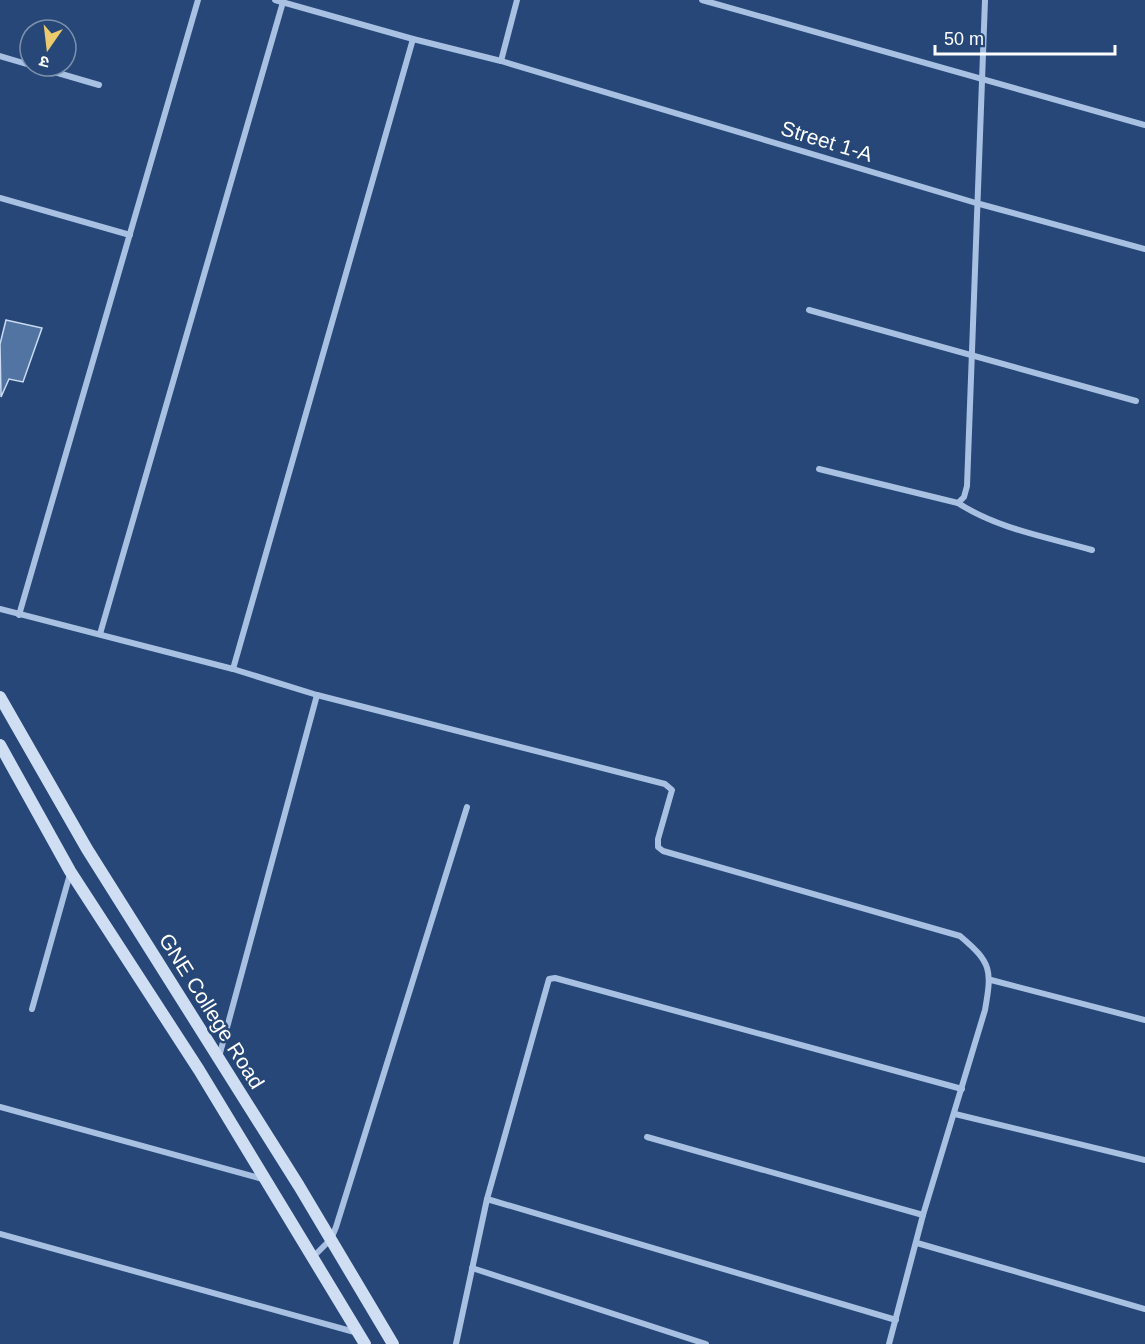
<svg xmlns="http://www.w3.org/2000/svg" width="1145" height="1344" viewBox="0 0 1145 1344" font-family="Arial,'Noto Sans Devanagari',sans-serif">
<rect width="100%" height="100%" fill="#264777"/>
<!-- building -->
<path fill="#5274a3" stroke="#cadbf2" stroke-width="1.5" d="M 6,320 L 42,328 L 23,382 L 9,379 L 1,397 L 0,344 Z"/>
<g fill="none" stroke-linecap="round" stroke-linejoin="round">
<!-- street -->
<g stroke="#a8c0e2" stroke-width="6">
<path d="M 275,0 L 413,39"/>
<path d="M 702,0 L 1145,125"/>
<path d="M 0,56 L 30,65"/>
<path d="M 501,61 L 976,203 L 1145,249"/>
<path d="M 34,66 L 99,85"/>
<path d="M 0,198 L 130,235"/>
<path d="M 809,310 L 1136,401"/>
<path d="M 819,469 L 958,503 L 964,497 L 967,486 L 985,0"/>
<path d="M 958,503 C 998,529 1047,537 1092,550"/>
<path d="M 0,609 L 233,669 L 317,695 L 665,784 L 672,790 L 658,839 L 658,847 L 663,851 L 960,936 C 992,963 992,970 985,1010 L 923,1215 L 889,1344"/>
<path d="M 19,615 L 198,0"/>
<path d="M 100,634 L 283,2"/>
<path d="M 233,669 L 413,39 L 501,61 L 517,0"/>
<path d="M 991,980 L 1145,1020"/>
<path d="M 32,1009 L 70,874"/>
<path d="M 219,1057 L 317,695"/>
<path d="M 0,1107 L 263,1179"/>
<path d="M 955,1114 L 1145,1160"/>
<path d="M 647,1137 L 923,1215"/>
<path d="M 487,1199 L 896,1320"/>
<path d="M 0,1234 L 358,1333"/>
<path d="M 917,1243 L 1145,1309"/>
<path d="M 312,1258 L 331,1239 L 336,1227 L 467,807"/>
<path d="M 472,1268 L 706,1344"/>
<path d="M 456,1344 L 487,1199 L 549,979 L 555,978 L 962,1089"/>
</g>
<!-- secondary -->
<g stroke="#d0def3" stroke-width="12">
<path d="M 0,697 L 87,849 L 299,1186 L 393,1344"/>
<path d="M 0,745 L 70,871 L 199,1070 L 365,1344"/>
</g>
</g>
<g text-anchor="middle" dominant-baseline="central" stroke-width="5" stroke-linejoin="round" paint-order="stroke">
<!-- street labels -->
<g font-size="21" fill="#fff" stroke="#264777">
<text transform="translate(827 141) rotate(17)">Street 1-A</text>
<text transform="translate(212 1011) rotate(58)">GNE College Road</text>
</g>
</g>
<!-- north arrow -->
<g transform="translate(48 48) rotate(194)"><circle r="28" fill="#264777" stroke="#7d91ad" stroke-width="1.5"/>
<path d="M0-4.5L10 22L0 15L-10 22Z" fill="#ebcb6d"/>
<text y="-9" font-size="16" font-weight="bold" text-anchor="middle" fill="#ffffff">उ</text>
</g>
<!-- scale -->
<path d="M935 45v9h180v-9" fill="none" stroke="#ffffff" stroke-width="3"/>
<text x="944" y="45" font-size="18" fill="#ffffff" stroke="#264777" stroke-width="4.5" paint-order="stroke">50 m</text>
</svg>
